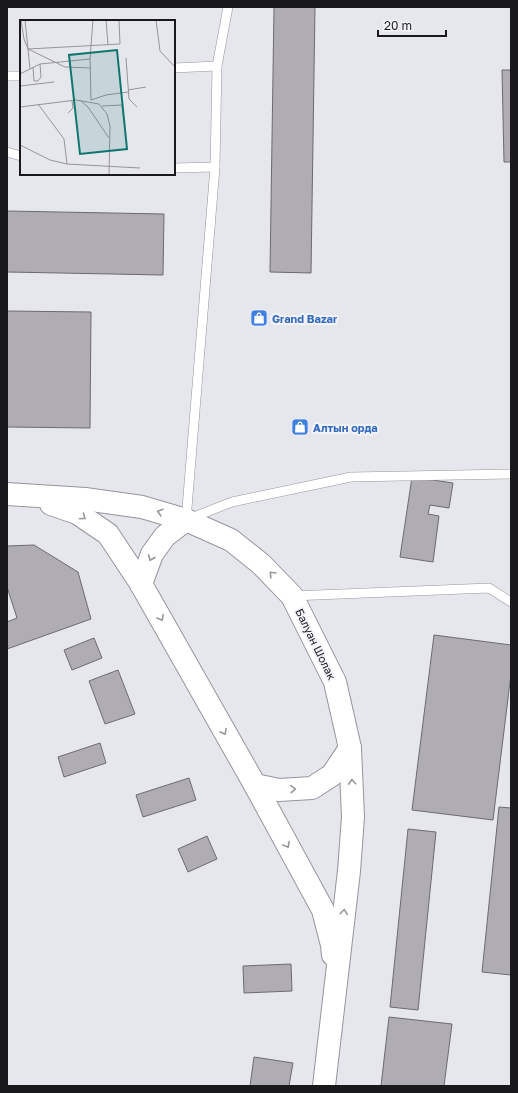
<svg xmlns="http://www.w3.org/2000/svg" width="518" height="1093" viewBox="0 0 518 1093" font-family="'Golos Text',sans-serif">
<rect width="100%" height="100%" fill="#e6e6ed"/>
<!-- building -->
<g fill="#afadb3" stroke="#6d6b71">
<path d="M 274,7 L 315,7 L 311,273 L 270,272 Z"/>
<path d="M 502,70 L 511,70 L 511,162 L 504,162 Z"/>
<path d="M 7,211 L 164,214 L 163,275 L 7,272 Z"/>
<path d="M 7,311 L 91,312 L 90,428 L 7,427 Z"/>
<path d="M 412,477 L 453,483 L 449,508 L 430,505 L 428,514 L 439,516 L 433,562 L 400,557 Z"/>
<path d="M 34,545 L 78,572 L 91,619 L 7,649 L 7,622 L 17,618 L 7,587 L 7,546 Z"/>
<path d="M 434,635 L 511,645 L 511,674 L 493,820 L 412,810 Z"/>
<path d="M 94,638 L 102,658 L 72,670 L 64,650 Z"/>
<path d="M 118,670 L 135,714 L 105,724 L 89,681 Z"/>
<path d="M 100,743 L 106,763 L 64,777 L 58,757 Z"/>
<path d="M 189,778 L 196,800 L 143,817 L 136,795 Z"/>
<path d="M 499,807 L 511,808 L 511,975 L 482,972 Z"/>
<path d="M 408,829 L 436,832 L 418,1010 L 390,1007 Z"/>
<path d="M 207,836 L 217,859 L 188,872 L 178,849 Z"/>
<path d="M 291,964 L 292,991 L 244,993 L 243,966 Z"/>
<path d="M 389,1017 L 452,1024 L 444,1086 L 381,1086 Z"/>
<path d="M 254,1057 L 293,1063 L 289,1086 L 250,1086 Z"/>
</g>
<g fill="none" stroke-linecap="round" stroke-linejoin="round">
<!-- service casing -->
<g stroke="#95959c" stroke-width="10">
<g id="service">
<path d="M 228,7 L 217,66 L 215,167 L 186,520 L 232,502 L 351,477 L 511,474"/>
<path d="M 174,68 L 217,66"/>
<path d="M 7,76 L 21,76"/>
<path d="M 7,152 L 21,156"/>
<path d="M 174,168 L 215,167"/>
<path d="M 292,596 L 489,588 L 511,602"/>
</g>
</g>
<!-- primary casing -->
<g stroke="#95959c" stroke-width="24">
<g id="primary">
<path d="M 7,494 L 85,499 L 142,507 L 186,520 L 231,540 L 261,564 L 292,596 L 335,682 L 350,748 L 353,817 L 349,871 L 324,1086"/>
<path d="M 51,504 L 77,513 L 108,534 L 141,584 L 255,785 L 323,910 L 332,945 L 333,955"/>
<path d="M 141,584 L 152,554 L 165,536 L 186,520"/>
<path d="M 255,785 L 279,790 L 312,788 L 332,775 L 350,748"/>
</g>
</g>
<!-- service -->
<use href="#service" stroke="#fff" stroke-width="9"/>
<!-- primary -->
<use href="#primary" stroke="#fff" stroke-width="22"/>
</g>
<!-- one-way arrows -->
<defs><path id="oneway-chevron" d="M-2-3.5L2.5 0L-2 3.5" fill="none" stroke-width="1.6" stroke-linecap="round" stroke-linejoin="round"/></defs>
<g stroke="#989899">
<use href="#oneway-chevron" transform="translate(160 512) rotate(-163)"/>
<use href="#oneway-chevron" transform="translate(83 517) rotate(34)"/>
<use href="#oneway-chevron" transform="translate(151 558) rotate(113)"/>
<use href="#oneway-chevron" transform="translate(272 574) rotate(-134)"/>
<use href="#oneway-chevron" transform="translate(161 618) rotate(61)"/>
<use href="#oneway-chevron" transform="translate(224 732) rotate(61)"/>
<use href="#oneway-chevron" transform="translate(352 782) rotate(-93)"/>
<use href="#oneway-chevron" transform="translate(293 789) rotate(-4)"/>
<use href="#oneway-chevron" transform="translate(287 845) rotate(61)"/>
<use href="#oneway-chevron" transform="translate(344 912) rotate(-83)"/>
</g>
<!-- icons -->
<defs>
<g id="shop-square" transform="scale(0.9)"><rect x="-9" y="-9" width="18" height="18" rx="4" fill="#3f7fe0" stroke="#f3f3fb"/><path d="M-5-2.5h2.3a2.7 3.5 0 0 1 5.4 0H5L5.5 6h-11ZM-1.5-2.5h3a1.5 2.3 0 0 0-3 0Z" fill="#fff"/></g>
</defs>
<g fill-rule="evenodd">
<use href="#shop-square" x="259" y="318"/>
<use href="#shop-square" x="300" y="427"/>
</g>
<g text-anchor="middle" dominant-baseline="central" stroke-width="4" stroke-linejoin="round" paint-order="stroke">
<!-- shop labels -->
<g font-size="11" font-weight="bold" fill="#366cbe" stroke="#f3f3fb" text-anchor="start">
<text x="272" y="318">Grand Bazar</text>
<text x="313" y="427">Алтын орда</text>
</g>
<!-- street labels -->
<g font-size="11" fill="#19191c" stroke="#f3f3fb">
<text transform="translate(316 644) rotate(64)">Балуан Шолак</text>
</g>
</g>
<!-- overview -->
<g transform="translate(20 20)">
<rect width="155" height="155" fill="#e6e6ed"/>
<path fill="none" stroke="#949499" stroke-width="1" d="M 1,0 L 4,19 L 8,29 L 45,47 L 71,48M 73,0 L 70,39 L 71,80 L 86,75 L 108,72M 86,0 L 88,25M 136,0 L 140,31 L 155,47M 8,29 L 100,24 L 99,0M 106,38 L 109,79 L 117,87M 13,47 L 14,61 L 18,61 L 21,57 L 20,44M 10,49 L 20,44 L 70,39M 0,54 L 10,49 L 5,0M 0,66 L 34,62M 108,70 L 126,67M 60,80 L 68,87 L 89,118M 18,84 L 44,119 L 47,144M 82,86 L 102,85 L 104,102M 0,87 L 56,80 L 79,84 L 87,94 L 90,106 L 89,155M 48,93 L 53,88 L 52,81M 0,125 L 30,140 L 47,144 L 120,148"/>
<path fill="#0f766e" fill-opacity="0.15" stroke="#0f766e" stroke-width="2" d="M 97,30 L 107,129 L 60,134 L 49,35 Z"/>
<rect width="155" height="155" fill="none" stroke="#19191c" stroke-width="2"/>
</g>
<!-- border -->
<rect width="518" height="1093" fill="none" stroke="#19191c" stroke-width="16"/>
<!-- scale -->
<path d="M378 30v6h68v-6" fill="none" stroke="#19191c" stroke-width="2"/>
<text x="384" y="30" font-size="12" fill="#19191c" stroke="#f3f3fb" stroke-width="3" paint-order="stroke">20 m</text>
</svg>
